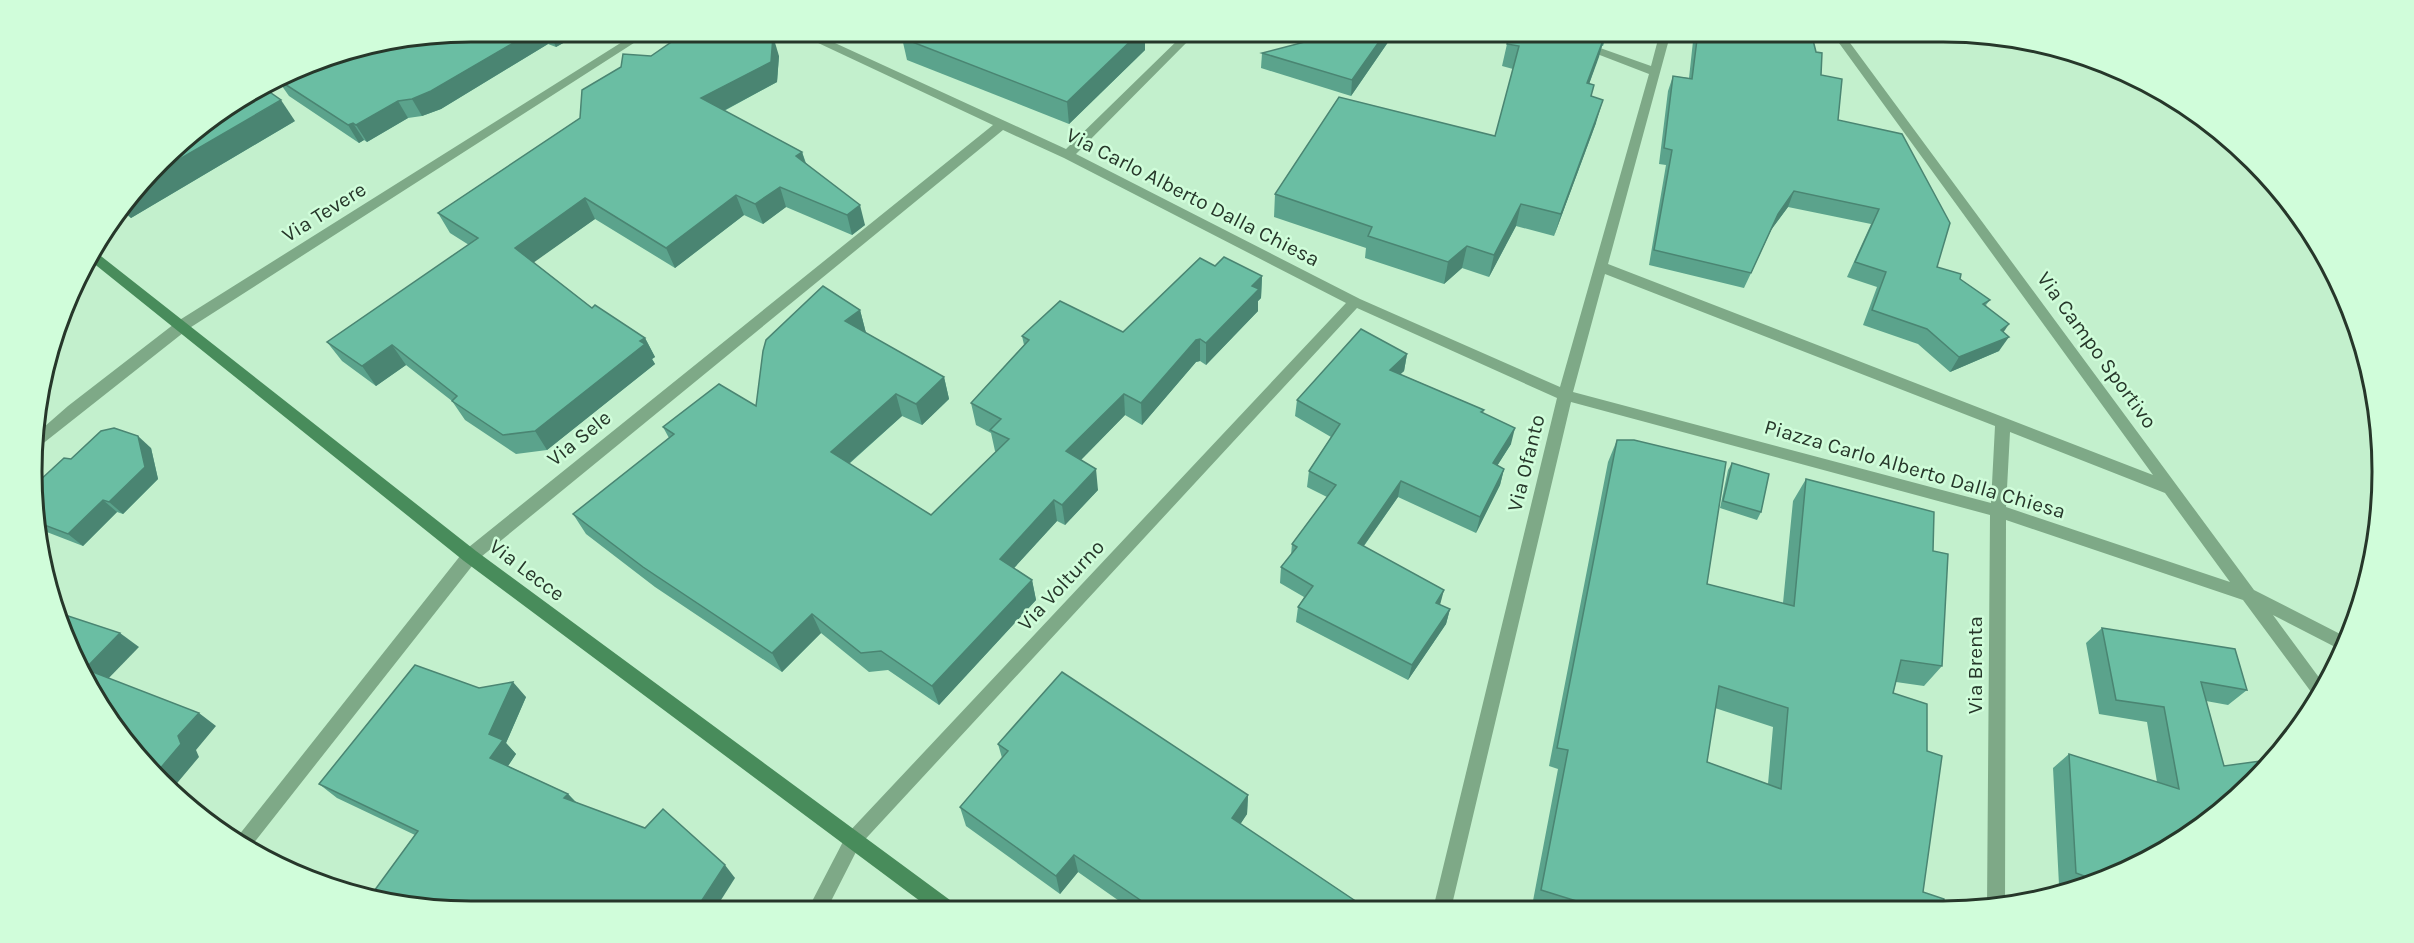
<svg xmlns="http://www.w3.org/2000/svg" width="2414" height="943" viewBox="0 0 2414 943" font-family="Karla,sans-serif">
<rect width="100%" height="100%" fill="#c3f0cd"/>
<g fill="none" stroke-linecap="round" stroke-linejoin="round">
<!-- street -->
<g fill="#7ea987" fill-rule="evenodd">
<path d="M 638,32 L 651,32 L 188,329 L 36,449 L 36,434 L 68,406 L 178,321 Z"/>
<path d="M 798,32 L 811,32 L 1066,149 L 1186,32 L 1197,32 L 1076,154 L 1360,299 L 1560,387 L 1649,74 L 1540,32 L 1555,32 L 1651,66 L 1660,32 L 1671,32 L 1608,264 L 2153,475 L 1831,32 L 1842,32 L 2254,590 L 2346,637 L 2341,650 L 2273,615 L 2326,687 L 2317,700 L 2243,600 L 2006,520 L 2005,906 L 1987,908 L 1990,515 L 1571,402 L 1451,909 L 1433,909 L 1557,398 L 1357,308 L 859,846 L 826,911 L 807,911 L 847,834 L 1346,303 L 1064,158 L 1003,130 L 476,561 L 249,849 L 235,840 L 464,551 L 993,125 L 799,34 ZM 1605,274 L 1995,426 L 1991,503 L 1573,392 ZM 2010,432 L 2165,493 L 2230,582 L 2006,507 Z"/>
</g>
<!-- secondary -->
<path fill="#488c5b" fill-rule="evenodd" d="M 92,249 L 476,551 L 954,903 L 956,910 L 932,910 L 464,561 L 87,258 Z"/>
</g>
<!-- wall -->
<g fill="#5ba38c" fill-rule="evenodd">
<path d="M 471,32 L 583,32 L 556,47 L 548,44 L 441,109 L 422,116 L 408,118 L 367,142 L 364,140 L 359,143 L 289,96 L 277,79 Z"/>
<path d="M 1395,32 L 1351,96 L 1261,68 L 1262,53 Z"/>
<path d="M 1512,32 L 1608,32 L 1603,46 L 1602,46 L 1589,84 L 1596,123 L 1554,236 L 1516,226 L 1489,277 L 1462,268 L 1444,284 L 1365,258 L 1366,248 L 1274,217 L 1275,194 L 1495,136 L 1513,69 L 1502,66 L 1507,44 Z"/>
<path d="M 1694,32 L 1811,32 L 1821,75 L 1838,120 L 1937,267 L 1960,279 L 1990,300 L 1986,305 L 2004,332 L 1999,351 L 1950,372 L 1918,344 L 1863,325 L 1877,287 L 1847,277 L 1871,224 L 1788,207 L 1771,230 L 1744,288 L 1649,265 L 1666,165 L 1659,164 L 1668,91 L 1673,76 L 1689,78 Z"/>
<path d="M 902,38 L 1145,43 L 1145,50 L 1069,124 L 907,60 Z"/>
<path d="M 651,56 L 779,56 L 777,82 L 724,111 L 802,152 L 806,163 L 865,225 L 852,235 L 786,207 L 763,224 L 744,215 L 675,268 L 595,219 L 533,262 L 592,308 L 645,338 L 655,357 L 652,359 L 655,364 L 547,450 L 516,454 L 465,420 L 452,401 L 406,365 L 376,386 L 342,361 L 327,342 L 469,245 L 450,233 L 438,213 L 580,118 Z"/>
<path d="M 295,121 L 131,218 L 123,212 L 182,140 Z"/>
<path d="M 1215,266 L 1262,276 L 1261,298 L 1258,301 L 1258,311 L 1206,365 L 1200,361 L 1196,362 L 1142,425 L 1125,415 L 1081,460 L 1098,490 L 1065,525 L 1057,521 L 1014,568 L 1032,580 L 1036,600 L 939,705 L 888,670 L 869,672 L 821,633 L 782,672 L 655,587 L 586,534 L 573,514 L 669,438 L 663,427 L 756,406 L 860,310 L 866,333 L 944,377 L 949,399 L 922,425 L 902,416 L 849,464 L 931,515 L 996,452 L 995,451 L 991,433 L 976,425 L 971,403 L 1024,345 L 1022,336 L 1123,332 Z"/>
<path d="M 1407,354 L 1404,371 L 1400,374 L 1484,410 L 1483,413 L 1511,444 L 1497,466 L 1504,469 L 1500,485 L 1476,533 L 1398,497 L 1364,546 L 1440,605 L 1450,609 L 1446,624 L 1408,680 L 1296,622 L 1298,607 L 1304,597 L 1280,583 L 1281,567 L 1291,555 L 1292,544 L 1327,497 L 1307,487 L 1309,471 L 1331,437 L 1295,416 L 1297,400 Z"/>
<path d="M 1617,440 L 1707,584 L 1783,603 L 1793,501 L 1806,479 L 1933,551 L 1942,666 L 1924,686 L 1896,682 L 1893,693 L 1923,892 L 1943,908 L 1541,909 L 1532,906 L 1558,769 L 1549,766 L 1608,462 ZM 1715,708 L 1773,727 L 1768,784 L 1707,762 Z"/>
<path d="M 151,448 L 158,479 L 123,514 L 117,512 L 83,546 L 39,529 L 38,482 L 71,459 Z"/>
<path d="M 1732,463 L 1761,512 L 1757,520 L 1720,508 L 1728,470 Z"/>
<path d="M 2102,628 L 2247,690 L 2228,705 L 2206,701 L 2224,766 L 2137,866 L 2066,888 L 2059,885 L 2053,768 L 2069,754 L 2157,782 L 2147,722 L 2099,714 L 2086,643 Z"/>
<path d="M 479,688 L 526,697 L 506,743 L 516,754 L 508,766 L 568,794 L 576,802 L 735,878 L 415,835 L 337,798 L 319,784 Z"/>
<path d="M 998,744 L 1248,795 L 1247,814 L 1240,824 L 1357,902 L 1356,909 L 1132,910 L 1078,872 L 1060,894 L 966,826 L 960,807 L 1002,758 Z"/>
</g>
<!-- shaded-wall -->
<g fill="#4a8572">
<path d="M 532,32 L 542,32 L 548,44 L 441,109 L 422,116 L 412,99 Z"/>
<path d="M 549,32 L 583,32 L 556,47 Z"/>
<path d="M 1139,32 L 1158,32 L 1145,43 L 1145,50 L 1069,124 L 1067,102 Z"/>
<path d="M 1386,32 L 1395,32 L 1351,96 L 1352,80 Z"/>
<path d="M 1605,35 L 1599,57 L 1581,106 L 1587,83 Z"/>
<path d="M 773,36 L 779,56 L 777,82 L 708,119 L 701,98 Z"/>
<path d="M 281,100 L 295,121 L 131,218 L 124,210 L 154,174 Z"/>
<path d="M 1603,100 L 1596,123 L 1554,236 L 1561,214 Z"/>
<path d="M 398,101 L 408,118 L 367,142 L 356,125 Z"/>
<path d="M 353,123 L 364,140 L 359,143 L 348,125 Z"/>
<path d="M 802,152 L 808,172 L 796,156 Z"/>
<path d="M 780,187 L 786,207 L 763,224 L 755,204 Z"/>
<path d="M 1794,191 L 1788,207 L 1771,230 L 1744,288 L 1778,214 Z"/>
<path d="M 736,195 L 744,215 L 675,268 L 666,248 Z"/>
<path d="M 585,198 L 595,219 L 526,268 L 515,248 Z"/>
<path d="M 1521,204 L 1516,226 L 1489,277 L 1494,255 Z"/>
<path d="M 860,205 L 865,225 L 852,235 L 847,215 Z"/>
<path d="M 1467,246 L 1462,268 L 1444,284 L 1448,262 Z"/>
<path d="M 1262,276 L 1261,298 L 1258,301 L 1258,311 L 1206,365 L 1206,343 L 1252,286 Z"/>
<path d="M 860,310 L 866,333 L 852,343 L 845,321 Z"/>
<path d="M 2009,324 L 1999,339 L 2001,330 Z"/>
<path d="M 2009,337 L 1999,351 L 1950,372 L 1959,357 Z"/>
<path d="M 645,338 L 655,357 L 652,359 L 655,364 L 547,450 L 535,431 Z"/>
<path d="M 1200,339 L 1200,361 L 1196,362 L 1142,425 L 1141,403 L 1196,340 Z"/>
<path d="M 392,345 L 406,365 L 376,386 L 362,366 Z"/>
<path d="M 1407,354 L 1404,371 L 1387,387 L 1390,370 Z"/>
<path d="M 944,377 L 949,399 L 922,425 L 916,404 Z"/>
<path d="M 896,394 L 902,416 L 838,473 L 831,452 Z"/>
<path d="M 1124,394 L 1125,415 L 1069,472 L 1066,451 Z"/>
<path d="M 1515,428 L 1511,444 L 1488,480 L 1493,463 Z"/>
<path d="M 138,436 L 151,448 L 158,479 L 123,514 L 109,502 Z"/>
<path d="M 1096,469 L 1098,490 L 1065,525 L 1062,505 Z"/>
<path d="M 1504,469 L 1500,485 L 1476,533 L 1480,517 Z"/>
<path d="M 1401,481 L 1398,497 L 1355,558 L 1358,543 Z"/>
<path d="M 103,500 L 117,512 L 83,546 L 68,534 Z"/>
<path d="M 1054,500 L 1057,521 L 1004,579 L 1000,559 Z"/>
<path d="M 1032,580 L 1036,600 L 939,705 L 932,686 Z"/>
<path d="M 1444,590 L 1440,605 L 1436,603 Z"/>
<path d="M 1450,609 L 1446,624 L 1408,680 L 1412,665 Z"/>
<path d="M 812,614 L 821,633 L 782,672 L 772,653 Z"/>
<path d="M 120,633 L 139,647 L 104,683 L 85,669 Z"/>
<path d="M 513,682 L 526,697 L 506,743 L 516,754 L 504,772 L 490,758 L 489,734 Z"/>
<path d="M 199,713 L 216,726 L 196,750 L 199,757 L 173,788 L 158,771 L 178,736 Z"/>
<path d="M 568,794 L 581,808 L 564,798 Z"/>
<path d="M 1248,795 L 1247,814 L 1232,837 L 1232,818 Z"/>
<path d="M 1074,855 L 1078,872 L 1060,894 L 1056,876 Z"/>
<path d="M 725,865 L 735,878 L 714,911 L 695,911 Z"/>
</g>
<!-- building -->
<g fill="#6abea3" stroke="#4a8572" stroke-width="1.5" fill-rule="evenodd">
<path d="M 471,32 L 532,32 L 431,91 L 412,99 L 398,101 L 356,125 L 353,123 L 348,125 L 277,79 L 330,55 Z"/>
<path d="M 678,32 L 764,32 L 773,36 L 771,62 L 701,98 L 802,152 L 796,156 L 860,205 L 847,215 L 780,187 L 755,204 L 736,195 L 666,248 L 585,198 L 515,248 L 592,308 L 595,305 L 645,338 L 640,341 L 645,344 L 535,431 L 503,435 L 452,401 L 457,396 L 392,345 L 362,366 L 327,342 L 478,238 L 438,213 L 580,118 L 582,90 L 621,67 L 623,54 L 651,56 L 677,38 Z"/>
<path d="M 910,32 L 1140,32 L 1067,102 L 902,38 Z"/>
<path d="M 1343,32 L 1386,32 L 1352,80 L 1262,53 Z"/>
<path d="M 1512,32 L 1598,32 L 1605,35 L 1587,83 L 1594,85 L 1591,96 L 1603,100 L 1561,214 L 1521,204 L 1494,255 L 1467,246 L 1448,262 L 1368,236 L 1372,227 L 1275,194 L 1339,97 L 1495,136 L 1519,46 L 1507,44 Z"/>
<path d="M 1698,32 L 1811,32 L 1816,52 L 1822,53 L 1821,75 L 1842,79 L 1838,120 L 1902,134 L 1950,223 L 1937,267 L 1961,274 L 1960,279 L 1990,300 L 1983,304 L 2009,324 L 2001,330 L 2009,337 L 1959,357 L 1927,329 L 1872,310 L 1886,272 L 1855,262 L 1879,209 L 1794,191 L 1778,214 L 1751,273 L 1654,250 L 1672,150 L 1664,148 L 1673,76 L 1692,79 Z"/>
<path d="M 261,86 L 281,100 L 154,174 L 182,140 L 252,90 Z"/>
<path d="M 1224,257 L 1262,276 L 1252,286 L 1259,289 L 1206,343 L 1200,339 L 1196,340 L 1141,403 L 1124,394 L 1066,451 L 1096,469 L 1062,505 L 1054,500 L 1000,559 L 1032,580 L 932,686 L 881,651 L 861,653 L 812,614 L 772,653 L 643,567 L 573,514 L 674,434 L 663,427 L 719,384 L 756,406 L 763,351 L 766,340 L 823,286 L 860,310 L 845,321 L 944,377 L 916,404 L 896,394 L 831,452 L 931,515 L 1009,439 L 990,430 L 1001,419 L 971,403 L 1029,340 L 1022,336 L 1060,301 L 1123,332 L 1200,258 L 1215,266 Z"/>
<path d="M 1361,329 L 1407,354 L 1390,370 L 1484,410 L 1481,412 L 1515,428 L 1493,463 L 1504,469 L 1480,517 L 1401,481 L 1358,543 L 1444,590 L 1436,603 L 1450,609 L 1412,665 L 1298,607 L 1313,586 L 1281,567 L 1297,547 L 1292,544 L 1336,485 L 1309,471 L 1340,424 L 1297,400 Z"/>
<path d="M 114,428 L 138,436 L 145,467 L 109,502 L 103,500 L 68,534 L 39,523 L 38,482 L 64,458 L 71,459 L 101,431 Z"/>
<path d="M 1617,440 L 1634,440 L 1726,462 L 1707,584 L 1794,606 L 1806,479 L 1934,512 L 1933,551 L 1948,554 L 1942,666 L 1901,660 L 1893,693 L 1927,704 L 1927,751 L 1942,756 L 1923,892 L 1944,899 L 1943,908 L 1602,909 L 1541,890 L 1568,750 L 1557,748 ZM 1719,686 L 1788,708 L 1781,789 L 1707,762 Z"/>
<path d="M 1732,463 L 1769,474 L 1761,512 L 1723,501 Z"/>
<path d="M 56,612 L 120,633 L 85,669 L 199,713 L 178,736 L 181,744 L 158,771 L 105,716 L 65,640 Z"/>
<path d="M 2102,628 L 2235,649 L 2247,690 L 2201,682 L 2224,766 L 2268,760 L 2233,802 L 2137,866 L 2087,881 L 2087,877 L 2076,873 L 2069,754 L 2179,789 L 2164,707 L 2116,700 Z"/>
<path d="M 415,665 L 479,688 L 513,682 L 489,734 L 503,740 L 490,758 L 568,794 L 564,798 L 645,828 L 663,809 L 725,865 L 695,911 L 471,912 L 369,898 L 418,831 L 319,784 Z"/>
<path d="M 1062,672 L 1248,795 L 1232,818 L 1357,902 L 1355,909 L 1155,910 L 1074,855 L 1056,876 L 960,807 L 1008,751 L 998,744 Z"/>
</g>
<g text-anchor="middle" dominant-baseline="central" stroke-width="5" stroke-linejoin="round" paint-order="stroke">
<!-- street labels -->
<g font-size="21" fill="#26372a" stroke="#d0fdda">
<text transform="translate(1193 197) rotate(27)">Via Carlo Alberto Dalla Chiesa</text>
<text transform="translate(324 212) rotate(-32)">Via Tevere</text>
<text transform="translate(2097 350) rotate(54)">Via Campo Sportivo</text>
<text transform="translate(579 438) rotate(-39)">Via Sele</text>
<text transform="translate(1526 463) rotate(-76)">Via Ofanto</text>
<text transform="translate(1915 469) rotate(16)">Piazza Carlo Alberto Dalla Chiesa</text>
<text transform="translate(527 570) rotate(37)">Via Lecce</text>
<text transform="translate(1061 585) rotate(-47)">Via Volturno</text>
<text transform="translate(1975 665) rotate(-90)">Via Brenta</text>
</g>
</g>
<!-- crop -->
<path d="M0 0H2414V943H0ZM471 42H1943A429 429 0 0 1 2372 471V472A429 429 0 0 1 1943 901H471A429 429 0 0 1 42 472V471A429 429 0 0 1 471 42Z" fill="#d0fdda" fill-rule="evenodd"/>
<path fill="none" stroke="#26372a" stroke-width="3" d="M471 42H1943A429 429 0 0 1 2372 471V472A429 429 0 0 1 1943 901H471A429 429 0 0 1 42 472V471A429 429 0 0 1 471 42Z"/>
</svg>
